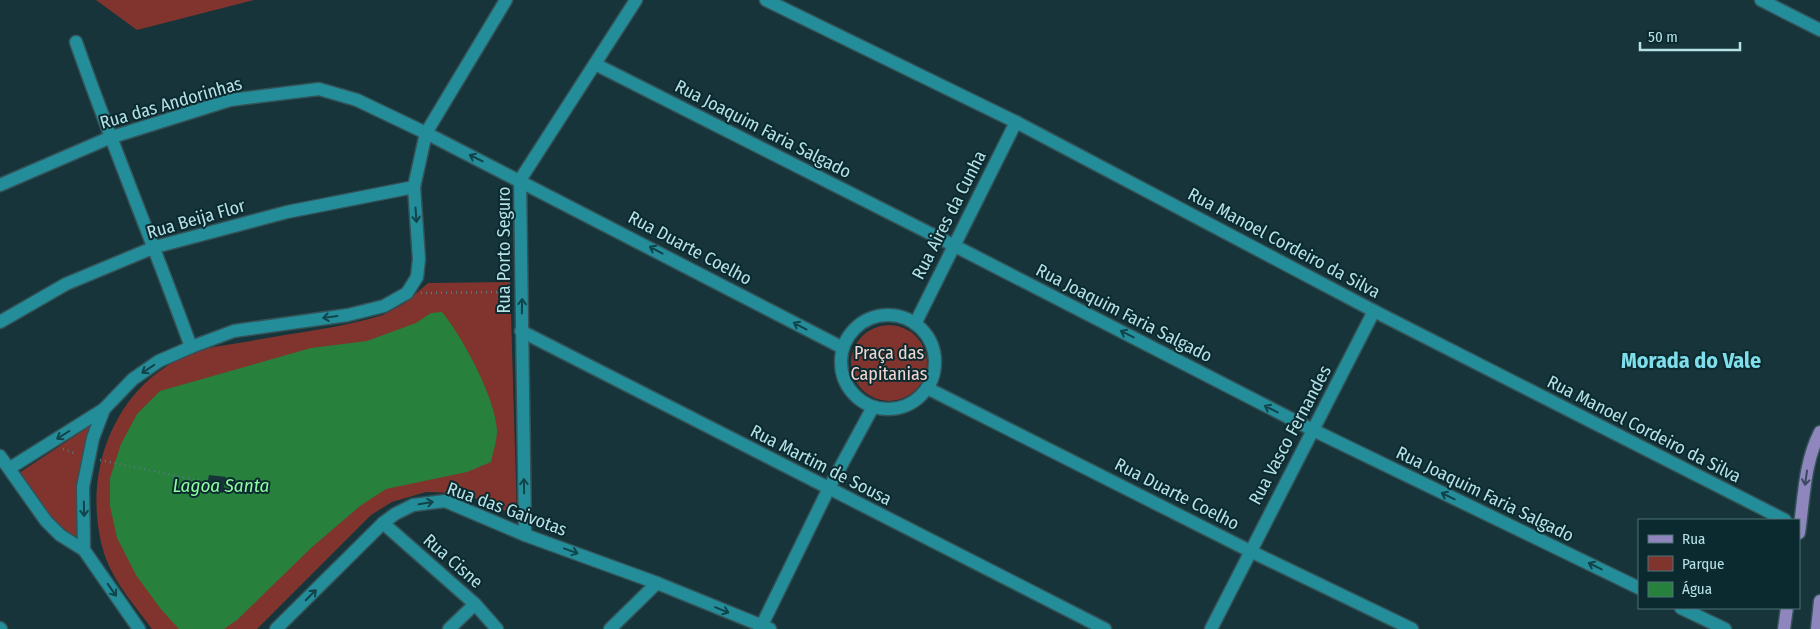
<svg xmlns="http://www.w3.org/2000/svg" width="1820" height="629" viewBox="0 0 1820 629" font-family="'Fira Sans Condensed',sans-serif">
<rect width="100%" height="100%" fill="#163439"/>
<!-- green -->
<g fill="#80342d">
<path d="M 96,0 L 254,0 L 137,30 Z"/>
<path d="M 510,282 L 517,516 L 470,496 L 455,493 L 426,492 L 392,502 L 371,515 L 257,629 L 152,629 C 136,607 116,585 106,559 C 78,479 113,381 196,352 C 212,346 228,345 245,342 C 290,333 338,329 383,315 L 405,303 L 428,283 Z"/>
<circle cx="889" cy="363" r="38"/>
<path d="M 93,424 L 80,540 L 55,523 L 19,473 Z"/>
</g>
<!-- water -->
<path fill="#27803b" d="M 442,312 C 462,336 496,399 497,431 C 497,441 493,452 491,462 L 467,472 L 386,489 L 360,506 L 311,548 L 237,620 L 224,629 L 179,629 L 160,608 L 136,575 L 117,538 L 110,506 L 110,478 L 121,444 L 137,414 L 160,391 L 311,348 L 367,341 L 416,323 L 431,313 Z"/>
<!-- pier -->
<path fill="#163439" d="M 209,475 L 226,477 L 223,493 L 206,490 Z"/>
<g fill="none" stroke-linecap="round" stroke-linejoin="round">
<!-- minor casing -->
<g stroke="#335358" stroke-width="15">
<g id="minor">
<path d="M 766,0 L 1016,122 L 1374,311 L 1785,520"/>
<path d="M 1761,0 L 1820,30"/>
<path d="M 76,42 C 112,145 154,245 191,347"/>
<path d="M 595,64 L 953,245 L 1313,430 L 1639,588"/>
<path d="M 0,185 L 109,138 L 230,100 L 319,89 L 357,100 L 426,133 L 843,348"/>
<circle cx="888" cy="362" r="47"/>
<path d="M 0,322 L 66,284 L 155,247 L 287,212 L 414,187"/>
<path d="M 915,324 L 1016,122"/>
<path d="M 521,331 L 1105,629"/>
<path d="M 927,388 L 1250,551 L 1412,629"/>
<path d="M 0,456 L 46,521 L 60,535 L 84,550"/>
<path d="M 10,468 L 104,409"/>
<path d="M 383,523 L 475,604 L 497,629"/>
<path d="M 525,535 L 520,180 L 636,0"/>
<path d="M 1681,608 L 1725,629"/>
<path d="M 0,628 L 1,629"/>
<path d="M 139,629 L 84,550 L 83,487 L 93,438 L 104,409 L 133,379 L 159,361 L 191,347 L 234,331 L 348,315 L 384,306 L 407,293 L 417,277 L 419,259 L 414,187 L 426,133 L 506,0"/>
<path d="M 276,629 L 383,523 L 395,514 L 413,505 L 445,501 L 525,535 L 657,583 L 770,629"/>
<path d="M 449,629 L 475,604"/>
<path d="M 610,629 L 657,583"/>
<path d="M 760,629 L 829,488 L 873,407"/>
<path d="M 1211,629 L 1374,311"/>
</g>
</g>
<!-- major casing -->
<g stroke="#335358" stroke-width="15">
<g id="major">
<path d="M 1799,533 C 1804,499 1804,463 1820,432"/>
<path d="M 1784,629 L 1787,608"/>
<path d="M 1817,629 L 1820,601"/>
</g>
</g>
<!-- path -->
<g stroke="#577a80" stroke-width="2.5" stroke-dasharray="1 4" stroke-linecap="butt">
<path d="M 421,293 L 511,292"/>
<path d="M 63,449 L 77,454"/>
<path d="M 100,460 L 216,484"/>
</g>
<!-- minor -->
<use href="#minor" stroke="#248d9a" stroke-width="12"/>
<!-- major -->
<use href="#major" stroke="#8e86bc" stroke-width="12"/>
</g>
<!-- one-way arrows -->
<defs><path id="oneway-shaft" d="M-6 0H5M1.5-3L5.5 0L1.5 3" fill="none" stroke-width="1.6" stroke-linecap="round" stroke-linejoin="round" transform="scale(1.25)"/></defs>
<g stroke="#11434a">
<use href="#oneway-shaft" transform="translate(476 158) rotate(-154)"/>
<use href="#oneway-shaft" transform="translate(416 215) rotate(86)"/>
<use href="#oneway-shaft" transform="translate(656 250) rotate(-152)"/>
<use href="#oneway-shaft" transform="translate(522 306) rotate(-89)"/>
<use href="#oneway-shaft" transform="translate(330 317) rotate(172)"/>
<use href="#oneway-shaft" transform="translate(800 326) rotate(-152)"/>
<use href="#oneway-shaft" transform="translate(1127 334) rotate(-153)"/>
<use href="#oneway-shaft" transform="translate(148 369) rotate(146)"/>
<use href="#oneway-shaft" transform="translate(1271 409) rotate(-153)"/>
<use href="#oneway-shaft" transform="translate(63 435) rotate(148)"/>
<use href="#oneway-shaft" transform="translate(524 486) rotate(-91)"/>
<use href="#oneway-shaft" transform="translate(1448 496) rotate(-154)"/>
<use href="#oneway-shaft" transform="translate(426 503) rotate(-10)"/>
<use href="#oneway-shaft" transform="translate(84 509) rotate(89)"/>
<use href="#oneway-shaft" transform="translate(571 551) rotate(20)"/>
<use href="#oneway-shaft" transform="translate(1595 566) rotate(-154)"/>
<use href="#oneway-shaft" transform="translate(112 590) rotate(55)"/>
<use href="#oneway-shaft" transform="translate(311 595) rotate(-45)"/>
<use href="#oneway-shaft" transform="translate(722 610) rotate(22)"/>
</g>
<use stroke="#394a60" href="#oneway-shaft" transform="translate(1806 478) rotate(98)"/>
<g text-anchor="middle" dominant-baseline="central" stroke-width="4" stroke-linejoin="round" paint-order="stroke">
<!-- street labels -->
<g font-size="18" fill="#b5e1e7" stroke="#0b2a2f">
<text transform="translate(171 103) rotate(-16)">Rua das Andorinhas</text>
<text transform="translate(763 129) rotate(27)">Rua Joaquim Faria Salgado</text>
<text transform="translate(949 215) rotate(-63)">Rua Aires da Cunha</text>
<text transform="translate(196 219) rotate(-16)">Rua Beija Flor</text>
<text transform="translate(1284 243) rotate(28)">Rua Manoel Cordeiro da Silva</text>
<text transform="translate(690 248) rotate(28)">Rua Duarte Coelho</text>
<text transform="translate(504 250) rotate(-90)">Rua Porto Seguro</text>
<text transform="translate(1124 313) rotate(27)">Rua Joaquim Faria Salgado</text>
<text transform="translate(1644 429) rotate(27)">Rua Manoel Cordeiro da Silva</text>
<text transform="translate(1290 435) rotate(-62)">Rua Vasco Fernandes</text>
<text transform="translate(821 465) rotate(27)">Rua Martim de Sousa</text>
<text transform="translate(1177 494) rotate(27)">Rua Duarte Coelho</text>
<text transform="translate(1485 494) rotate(26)">Rua Joaquim Faria Salgado</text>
<text transform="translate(507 509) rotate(20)">Rua das Gaivotas</text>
<text transform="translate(453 561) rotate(41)">Rua Cisne</text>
</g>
<!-- park labels -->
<g font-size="18" fill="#f1d5d0" stroke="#0b2a2f">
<text x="889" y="353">Praça das<tspan x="889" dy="21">Capitanias</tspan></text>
</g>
<!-- water labels -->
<g font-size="19" font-style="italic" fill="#8ffd9f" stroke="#0b2a2f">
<text x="221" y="485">Lagoa Santa</text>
</g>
<!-- district labels -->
<g font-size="22" font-weight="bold" fill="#7fdeeb" stroke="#0b2a2f">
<text x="1691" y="360">Morada do Vale</text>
</g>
</g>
<!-- legend -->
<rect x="1638" y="519" width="162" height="90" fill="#0b2a2f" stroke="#4f7379"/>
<rect x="1648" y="535" width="25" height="8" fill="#8e86bc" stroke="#4f7379"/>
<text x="1682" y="544" font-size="15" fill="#b5e1e7">Rua</text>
<rect x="1648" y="556" width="25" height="15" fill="#80342d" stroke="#4f7379"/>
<text x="1682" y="569" font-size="15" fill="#b5e1e7">Parque</text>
<rect x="1648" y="582" width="25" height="15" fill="#27803b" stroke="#4f7379"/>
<text x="1682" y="594" font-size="15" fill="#b5e1e7">Água</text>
<!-- scale -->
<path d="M1640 42v8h100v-8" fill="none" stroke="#b5e1e7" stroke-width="2.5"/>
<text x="1648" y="42" font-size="15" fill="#b5e1e7" stroke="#0b2a2f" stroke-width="4" paint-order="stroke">50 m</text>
</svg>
